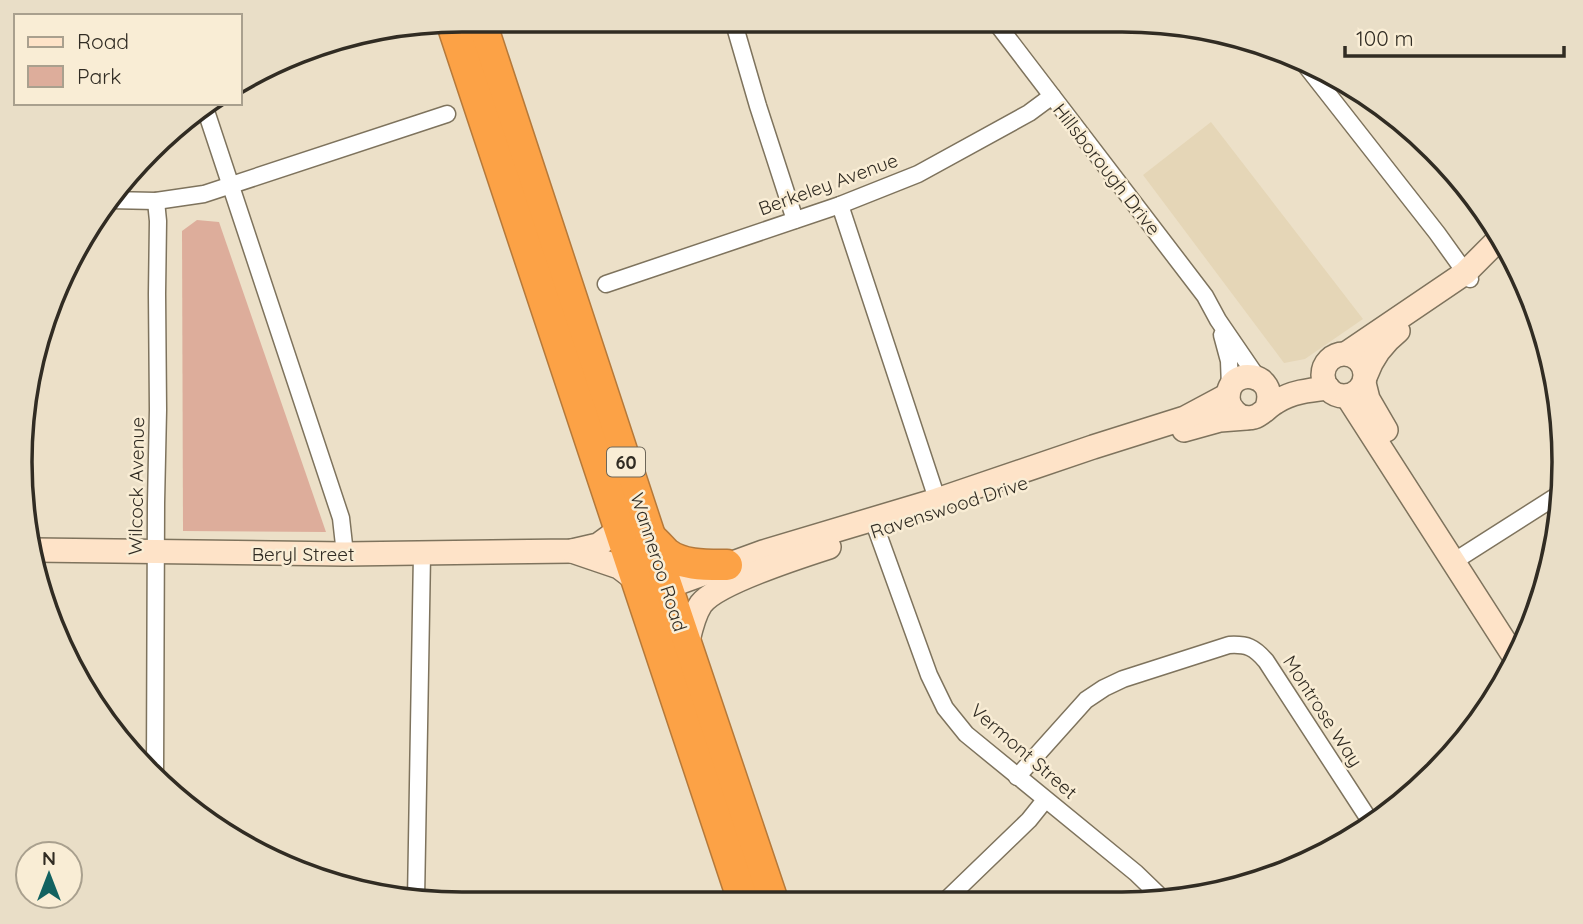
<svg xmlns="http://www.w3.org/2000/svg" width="1583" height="924" viewBox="0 0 1583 924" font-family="Quicksand,sans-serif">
<rect width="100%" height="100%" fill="#ece0c8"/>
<!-- built -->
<path fill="#e5d6b7" d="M 1211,122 L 1363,319 L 1305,359 L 1284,363 L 1143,175 Z"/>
<!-- park -->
<path fill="#ddad9b" d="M 197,220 L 219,222 L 326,532 L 183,531 L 182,231 Z"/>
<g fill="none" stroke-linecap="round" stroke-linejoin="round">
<!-- street casing -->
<g stroke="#7e735d" stroke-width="19">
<g id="street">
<path d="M 733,20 L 758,106 L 795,220"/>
<path d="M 994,20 L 1205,296 L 1218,320 L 1257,377"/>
<path d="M 1303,62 L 1437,233 L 1470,279"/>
<path d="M 204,105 L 341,518 L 345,554"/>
<path d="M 109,200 L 156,201 L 204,194 L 447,114"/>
<path d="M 840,205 L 940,508"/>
<path d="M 606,284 L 840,205 L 918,174 L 1029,113 L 1052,96"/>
<path d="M 1222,335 L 1229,361 L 1230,387"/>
<path d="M 873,520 L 929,675 L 945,708 L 966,734 L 1136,873 L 1165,901"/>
<path d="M 1453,562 L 1555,497"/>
<path d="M 155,773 L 156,503 L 158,410 L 157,294 L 158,221 L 156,201"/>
<path d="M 1017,777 L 1086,700 L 1104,688 L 1123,679 L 1229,645 C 1247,644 1254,647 1266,661 L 1372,824"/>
<path d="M 416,900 L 422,554"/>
<path d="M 942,904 L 1029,820 L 1045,800"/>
</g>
</g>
<!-- secondary casing -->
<g stroke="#7e735d" stroke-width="26">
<g id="secondary">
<path d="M 1347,353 L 1465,273 L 1499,239"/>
<circle cx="1344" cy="375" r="21"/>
<path d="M 1366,375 C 1372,358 1384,342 1398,331"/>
<path d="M 1364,383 L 1368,399 L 1386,430"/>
<path d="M 1347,396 L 1512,653"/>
<path d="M 1267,407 C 1279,372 1229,365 1228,397 C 1228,402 1230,407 1234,411 C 1239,417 1247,419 1254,417 C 1262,415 1268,406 1276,402 C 1291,392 1310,390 1328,388"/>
<path d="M 1184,430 L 1220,420 L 1246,418"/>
<path d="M 34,550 L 345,554 L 572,551 L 598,545 L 620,529"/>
<path d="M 572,551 L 619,567 L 636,580"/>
<path d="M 663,602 L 667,587 L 763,552 L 937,500 L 1093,447 L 1185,418 L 1228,395"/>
<path d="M 687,645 C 690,632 693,616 701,604 C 717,583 801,556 829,547"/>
</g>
</g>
<!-- highway casing -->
<g stroke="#b5793a" stroke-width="33">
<g id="highway">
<path d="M 480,19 L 650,536 L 774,904"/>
<path d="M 451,21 L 744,904"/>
<path d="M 650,537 C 656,542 661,548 666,553 C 682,566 708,565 727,565"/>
</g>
</g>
<!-- street -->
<use href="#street" stroke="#fff" stroke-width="16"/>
<!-- secondary -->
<use href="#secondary" stroke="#fee3c8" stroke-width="23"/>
<!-- highway -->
<use href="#highway" stroke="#fca246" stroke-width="30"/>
</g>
<g text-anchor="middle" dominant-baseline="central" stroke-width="5" stroke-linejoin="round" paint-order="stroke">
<!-- shield labels -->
<rect fill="#f9edd5" stroke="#6d6658" stroke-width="2" x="607" y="447.5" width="38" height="29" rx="5"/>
<g font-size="18" font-weight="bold" fill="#312c23">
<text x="626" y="462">60</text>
</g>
<!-- street labels -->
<g font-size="19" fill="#312c23" stroke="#f9edd5">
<text transform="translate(1107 169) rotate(52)">Hillsborough Drive</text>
<text transform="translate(828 184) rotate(-20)">Berkeley Avenue</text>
<text transform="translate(136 486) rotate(-89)">Wilcock Avenue</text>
<text transform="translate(949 507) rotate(-18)">Ravenswood Drive</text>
<text x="303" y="554">Beryl Street</text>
<text transform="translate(659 562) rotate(72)">Wanneroo Road</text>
<text transform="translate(1323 711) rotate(57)">Montrose Way</text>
<text transform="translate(1024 751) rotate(41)">Vermont Street</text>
</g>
</g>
<!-- crop -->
<path d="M0 0H1583V924H0ZM462 32H1122A430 430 0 0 1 1552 462V462A430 430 0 0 1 1122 892H462A430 430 0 0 1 32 462V462A430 430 0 0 1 462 32Z" fill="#e9dec7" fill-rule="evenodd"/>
<path fill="none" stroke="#312c23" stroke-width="3.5" d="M462 32H1122A430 430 0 0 1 1552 462V462A430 430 0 0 1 1122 892H462A430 430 0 0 1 32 462V462A430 430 0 0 1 462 32Z"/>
<!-- legend -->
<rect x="14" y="14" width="228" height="91" fill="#f9edd5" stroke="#a9a08e" stroke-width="2"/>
<rect x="28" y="37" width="35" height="10" fill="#fee3c8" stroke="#a9a08e" stroke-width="2"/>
<text x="77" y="49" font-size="21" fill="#312c23">Road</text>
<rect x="28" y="66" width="35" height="21" fill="#ddad9b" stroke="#a9a08e" stroke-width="2"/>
<text x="77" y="84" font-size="21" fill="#312c23">Park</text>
<!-- north arrow -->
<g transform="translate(49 875)"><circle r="33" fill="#f9edd5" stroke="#a9a08e" stroke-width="2"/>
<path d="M0-5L12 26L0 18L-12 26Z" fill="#126260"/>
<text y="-10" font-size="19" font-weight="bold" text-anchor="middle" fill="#312c23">N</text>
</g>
<!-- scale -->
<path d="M1345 46v10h219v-10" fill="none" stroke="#312c23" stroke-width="3.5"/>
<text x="1356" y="46" font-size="21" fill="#312c23" stroke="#f9edd5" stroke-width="5" paint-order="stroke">100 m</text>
</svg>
